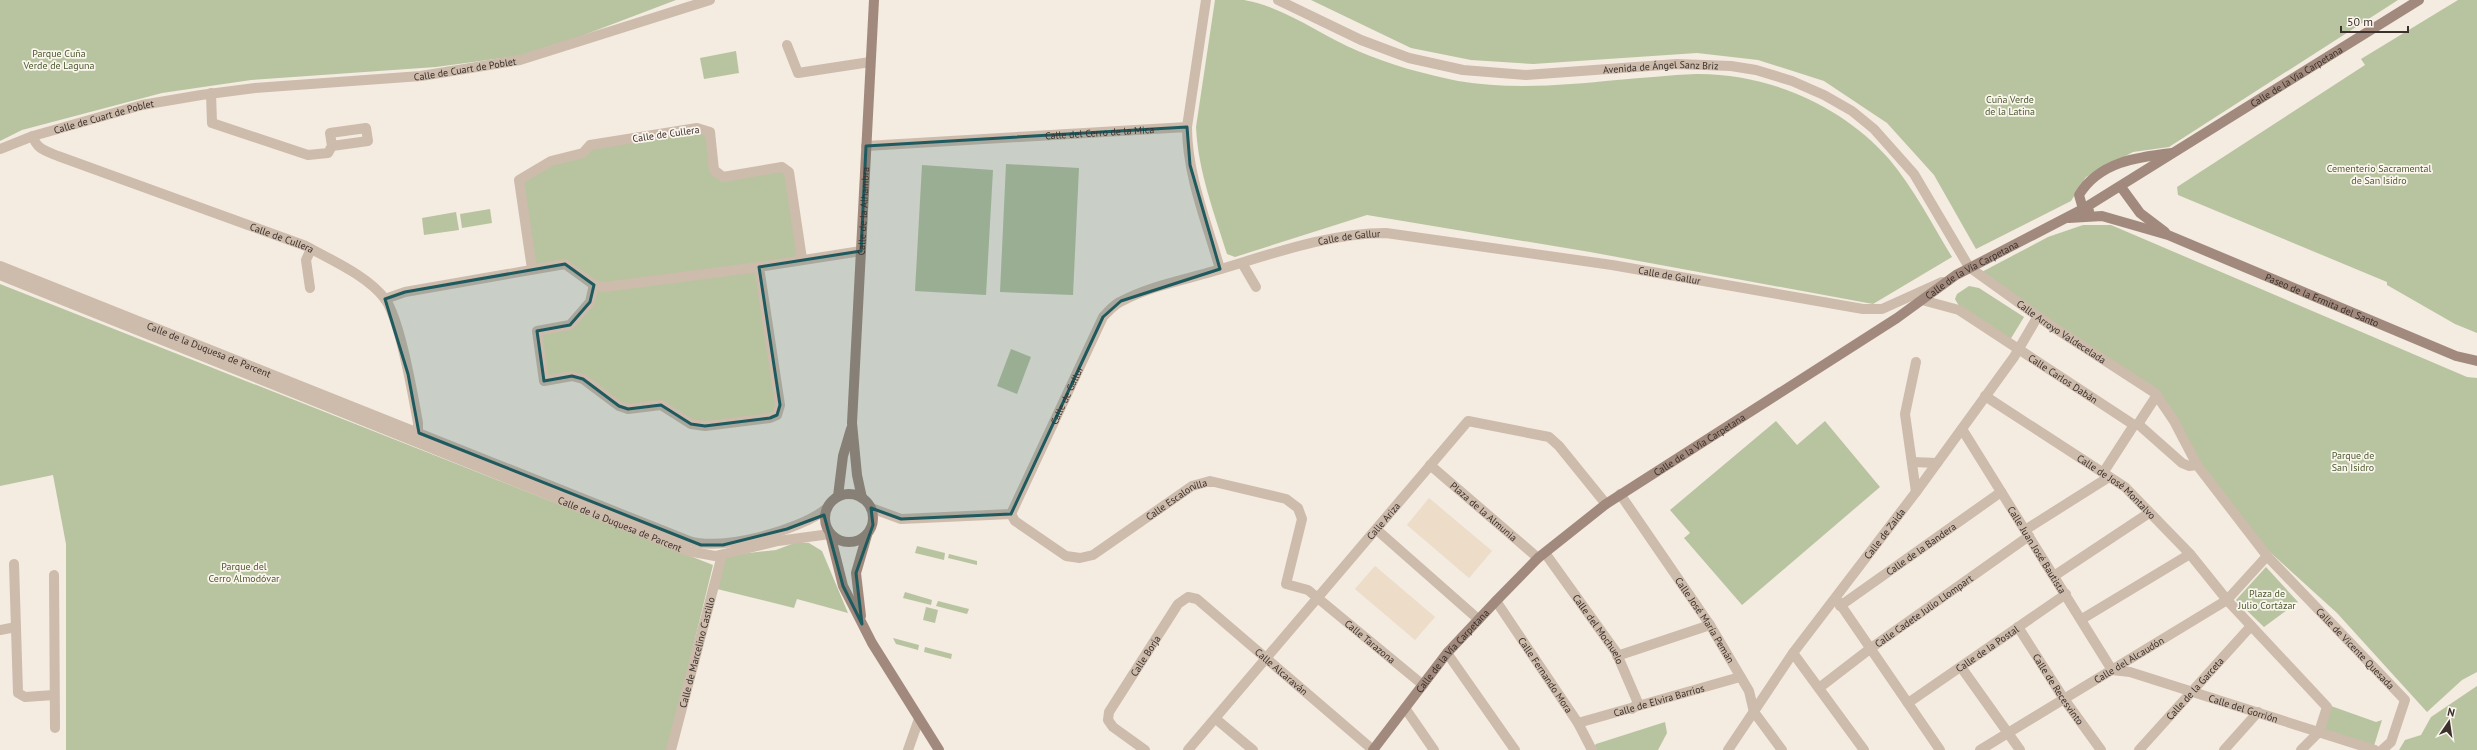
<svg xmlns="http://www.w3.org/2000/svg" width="2477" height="750" viewBox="0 0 2477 750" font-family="'PT Sans',sans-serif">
<rect width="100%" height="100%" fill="#f4ebe1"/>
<!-- green -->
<g fill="#b8c4a0">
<path d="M 0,0 L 676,0 L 576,38 L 518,56 L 436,67 L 251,80 L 162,93 L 22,130 L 0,141 Z"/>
<path d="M 1215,0 C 1224,0 1235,0 1244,0 C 1285,7 1320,35 1358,51 C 1390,65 1424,74 1458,81 C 1510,90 1565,85 1617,80 C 1643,78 1670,75 1696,74 C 1767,73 1842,105 1889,159 C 1914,189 1932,224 1952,257 L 1873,304 L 1590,252 L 1367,215 L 1235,257 L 1227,254 C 1214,212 1198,171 1196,127 Z"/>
<path d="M 1311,0 L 2398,0 L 2169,147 L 2133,152 L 2086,177 L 2071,201 L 1976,249 L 1934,175 L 1887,123 L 1824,81 L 1758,60 L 1697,53 L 1533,64 L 1471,60 L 1411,48 Z"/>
<path d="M 2458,0 L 2477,0 L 2477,333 L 2455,324 L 2387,285 L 2387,282 L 2178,195 L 2177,187 L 2365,65 L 2361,59 Z"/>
<path d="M 736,51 L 739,73 L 704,79 L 700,58 Z"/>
<path d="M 706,129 L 714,170 L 723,177 L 782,167 L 789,172 L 802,259 L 760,267 L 777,415 L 705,426 L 661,405 L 628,409 L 583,379 L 544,381 L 537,331 L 570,325 L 590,302 L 594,285 L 565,264 L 532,269 L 519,180 L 590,145 Z"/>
<path d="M 1006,164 L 1079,168 L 1073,295 L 1000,292 Z"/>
<path d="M 922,165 L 993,170 L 986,295 L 915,291 Z"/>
<path d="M 490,209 L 492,223 L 462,228 L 460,214 Z"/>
<path d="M 456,212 L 459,230 L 424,235 L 422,218 Z"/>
<path d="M 2083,225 L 2111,225 L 2467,377 L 2477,378 L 2477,672 L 2462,680 L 2427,712 L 2337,613 L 2271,553 L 2229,507 L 2164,405 L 1978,274 L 2048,237 Z"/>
<path d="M 0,284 L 713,565 L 668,750 L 66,750 L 66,544 L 53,475 L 0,486 Z"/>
<path d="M 1969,286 L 1979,288 L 2024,317 L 2010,340 L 1959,306 L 1955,299 L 1957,294 Z"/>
<path d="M 1011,349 L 1031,357 L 1017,394 L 997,386 Z"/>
<path d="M 1776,421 L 1797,445 L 1825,421 L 1880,487 L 1742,605 L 1684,538 L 1690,533 L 1670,510 Z"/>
<path d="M 797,542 L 809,543 L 822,551 L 848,613 L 797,599 L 794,608 L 713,588 L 721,556 L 776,550 Z"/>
<path d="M 917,546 L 945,553 L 944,560 L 915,553 Z"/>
<path d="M 949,554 L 977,561 L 977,565 L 948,558 Z"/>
<path d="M 2266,567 L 2298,602 L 2264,627 L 2236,600 Z"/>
<path d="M 905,592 L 932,600 L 931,605 L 903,598 Z"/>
<path d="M 938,601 L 969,609 L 967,614 L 936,606 Z"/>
<path d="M 926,607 L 938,610 L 935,623 L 923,620 Z"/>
<path d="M 893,638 L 919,645 L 918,650 L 896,644 Z"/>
<path d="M 925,647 L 952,654 L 951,659 L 924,652 Z"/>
<path d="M 2477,686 L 2477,750 L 2399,750 L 2405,740 L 2421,735 L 2431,717 Z"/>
<path d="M 2331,706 L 2376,722 L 2382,720 L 2373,749 L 2319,732 Z"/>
<path d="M 1665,722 L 1667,733 L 1658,750 L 1592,750 L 1596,744 Z"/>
</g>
<!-- plaza -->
<g fill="#ecdcc8">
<path d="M 1429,498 L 1492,551 L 1469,578 L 1407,525 Z"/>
<path d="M 1375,566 L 1435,617 L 1415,640 L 1355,589 Z"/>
</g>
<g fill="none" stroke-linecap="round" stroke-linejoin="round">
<!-- street -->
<g stroke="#cdbbac" stroke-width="10">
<path id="s1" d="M 1278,0 L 1361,40 L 1409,58 L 1463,70 L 1526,75 L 1677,64 L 1731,66 L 1756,70 L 1792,81 L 1824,95 L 1852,111 L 1874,129 L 1914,174 L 1969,267 L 2050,325 L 2155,393 L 2174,421 L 2197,465 L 2267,556 L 2405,700 L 2391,742 L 2382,750"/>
<path d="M 787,45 L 798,73 L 870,62"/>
<path d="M 211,93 L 212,123 L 308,155 L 328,153 L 332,146 L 368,141 L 366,128 L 330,133 L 332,146"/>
<path d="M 1187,127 L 1206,0"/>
<path id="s2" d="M 33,136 C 36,149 46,151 58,156 L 306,246 C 331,260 368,276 385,299 C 400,319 413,395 418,423 L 418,439"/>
<path id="s3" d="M 866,146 L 1187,127 C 1187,175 1207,223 1220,269"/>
<path id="s4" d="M 0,149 L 33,136 L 142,105 L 201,95 L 255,88 L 421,76 L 520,60 L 710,0"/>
<path d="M 1242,263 L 1256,287"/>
<path id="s5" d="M 0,266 L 689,541 C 723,551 798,531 826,509"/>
<path d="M 532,269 L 519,180 L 551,161 L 583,153 L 590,145 L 697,128 L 710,132 L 714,170 L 723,177 L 782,167 L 789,172 L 802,259"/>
<path id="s6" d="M 0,275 L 688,551 L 715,556 L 778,541 L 830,534"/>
<path d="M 594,285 L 590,302 L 570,325 L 537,331 L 544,381 L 572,376 L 583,379 L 619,406 L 628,409 L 661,405 L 691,424 L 705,426 L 770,418 L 777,415 L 780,405 L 759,267 L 861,251"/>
<path d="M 310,288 L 306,260 L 311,249"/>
<path d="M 385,299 L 405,292 L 565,264 L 594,285 L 604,287 L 759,267"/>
<path id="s7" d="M 1922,300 L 1959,310 L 2134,425 L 2138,424 L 2182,463 L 2189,466 L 2197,465"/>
<path id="s8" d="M 1985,396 L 2125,487 L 2190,554 L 2227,600 L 2327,707 L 2319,732 L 2301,750"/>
<path d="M 2138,424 L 2157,395"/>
<path id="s9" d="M 1962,429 L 2112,670 L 2130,672 L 2375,750"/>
<path d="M 1912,462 L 1937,463"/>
<path id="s10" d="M 1430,465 L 1538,558"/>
<path d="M 2103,473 L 2134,425"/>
<path d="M 1916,492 L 1905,414 L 1916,362"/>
<path id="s11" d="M 1620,494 L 1710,625 L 1749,691 L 1754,712 L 1782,750"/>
<path id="s12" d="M 871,508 L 901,519 L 1011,514 L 1103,317 C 1109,311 1114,304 1122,301 C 1150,286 1184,280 1214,271 C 1269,255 1328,233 1386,233 L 1612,265 L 1863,309 L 1882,309 L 1942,282"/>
<path id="s13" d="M 1011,514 L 1015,521 L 1066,556 L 1080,558 L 1093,555 L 1192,486 L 1210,481 L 1286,499 L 1298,508 L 1302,519 L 1286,584 L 1308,590 L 1423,685"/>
<path d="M 1377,530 L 1478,619"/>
<path d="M 2025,530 L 2109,477"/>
<path id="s14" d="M 1545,553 L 1616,652 L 1638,703 L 1632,709"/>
<path d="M 14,564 L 18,693 L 25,697 L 54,695"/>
<path d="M 54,575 L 55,728"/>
<path d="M 2054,576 L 2149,513"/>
<path id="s15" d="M 1496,601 L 1578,723 L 1592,750"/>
<path d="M 1838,601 L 1940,750"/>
<path id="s16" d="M 1840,606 L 2001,492"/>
<path d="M 2082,619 L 2190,554"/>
<path id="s17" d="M 2018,627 L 2064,699 L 2101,750"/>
<path d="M 0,630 L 16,627"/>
<path d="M 1447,653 L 1515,750"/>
<path d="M 1793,653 L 1864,750"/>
<path d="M 1617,656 L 1710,625"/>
<path d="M 1961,667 L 2020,750"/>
<path id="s18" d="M 1819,688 L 1871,648 L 2029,536"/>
<path id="s19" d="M 1908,703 L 2066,594"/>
<path d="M 1405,708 L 1434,750"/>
<path d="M 1216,719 L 1253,750"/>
<path id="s20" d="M 1578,723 L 1740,677"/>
<path id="s21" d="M 671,750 L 722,555"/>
<path d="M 908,750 L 919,719"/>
<path id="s22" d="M 1145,750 L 1113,727 L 1108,720 L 1109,712 L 1178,604 L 1188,597 L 1197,599 L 1373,750"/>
<path id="s23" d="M 1188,750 L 1468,421 L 1549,437 L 1559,446 L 1606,504"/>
<path id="s24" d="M 1728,750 L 1793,653 L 1916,492 L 2014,357 L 2038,316"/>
<path id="s25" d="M 1980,750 L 2227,600 L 2267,556"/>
<path id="s26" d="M 2139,750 L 2251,626"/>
<path d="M 2224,750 L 2258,712"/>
</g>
<!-- secondary -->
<g stroke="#a18a7d" stroke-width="10">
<path d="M 2121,187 L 2140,213 L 2165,232"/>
<path d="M 2089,211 L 2083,209 L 2079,195 C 2099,162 2137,157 2172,153"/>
<path id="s27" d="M 2069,218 L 2102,216 L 2168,235 L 2456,356 L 2477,361"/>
<circle cx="849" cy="518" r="24"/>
<path d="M 838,496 L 843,456 L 851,429"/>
<path id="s28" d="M 862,498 L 857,475 L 852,423 L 874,0"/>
<path d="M 830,534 L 843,586 L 872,643 L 939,750"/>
<path d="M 861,616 L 856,573 L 867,535"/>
<path id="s29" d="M 1373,750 L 1447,653 L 1496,601 L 1538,558 L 1606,504 L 1897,318 L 1956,275 L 2083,209 L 2419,0"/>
</g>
</g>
<!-- marked area -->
<path fill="#1f5a5e" fill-opacity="0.2" stroke="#1f5a5e" stroke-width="3" stroke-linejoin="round" d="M 1187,127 L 1190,165 L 1220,269 L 1121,301 L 1103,317 L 1011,514 L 901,519 L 871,508 L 873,525 L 856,573 L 862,624 L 843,586 L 824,515 L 787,529 L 723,545 L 701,545 L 419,433 L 408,374 L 385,299 L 405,292 L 565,264 L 594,285 L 590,302 L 570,325 L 537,331 L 544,381 L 572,376 L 583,379 L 619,406 L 628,409 L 661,405 L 691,424 L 705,426 L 770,418 L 777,415 L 780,405 L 759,267 L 861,251 L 866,146 Z"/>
<g text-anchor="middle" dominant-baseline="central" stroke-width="3.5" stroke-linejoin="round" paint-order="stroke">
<!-- park labels -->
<g font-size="10" fill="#4a5a2e" stroke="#fbf5ee">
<text x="59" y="53">Parque Cuña<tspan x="59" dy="12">Verde de Laguna</tspan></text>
<text x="2010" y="99">Cuña Verde<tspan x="2010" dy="12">de la Latina</tspan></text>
<text x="2379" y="168">Cementerio Sacramental<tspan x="2379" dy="12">de San Isidro</tspan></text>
<text x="2353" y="455">Parque de<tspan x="2353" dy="12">San Isidro</tspan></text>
<text x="244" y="566">Parque del<tspan x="244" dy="12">Cerro Almodóvar</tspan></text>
<text x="2267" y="593">Plaza de<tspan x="2267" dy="12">Julio Cortázar</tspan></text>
</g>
<!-- street labels -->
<g font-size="10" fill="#3b302b" stroke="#fbf5ee">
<text stroke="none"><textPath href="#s1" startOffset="397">Avenida de Ángel Sanz Briz</textPath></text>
<text stroke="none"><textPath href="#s4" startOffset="474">Calle de Cuart de Poblet</textPath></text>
<text stroke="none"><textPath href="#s29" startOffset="1153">Calle de la Vía Carpetana</textPath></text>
<text stroke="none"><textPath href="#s4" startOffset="109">Calle de Cuart de Poblet</textPath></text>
<text stroke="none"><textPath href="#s3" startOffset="234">Calle del Cerro de la Mica</textPath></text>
<text transform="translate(666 134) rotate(-8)">Calle de Cullera</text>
<text stroke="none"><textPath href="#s28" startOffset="288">Calle de la Alhambra</textPath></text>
<text stroke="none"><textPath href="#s2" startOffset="272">Calle de Cullera</textPath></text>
<text stroke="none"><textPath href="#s12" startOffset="621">Calle de Gallur</textPath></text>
<text stroke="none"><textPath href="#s29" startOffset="775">Calle de la Vía Carpetana</textPath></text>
<text stroke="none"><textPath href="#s12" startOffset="945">Calle de Gallur</textPath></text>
<text stroke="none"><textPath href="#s27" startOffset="269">Paseo de la Ermita del Santo</textPath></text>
<text stroke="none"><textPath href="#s1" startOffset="907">Calle Arroyo Valdecelada</textPath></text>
<text stroke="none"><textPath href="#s5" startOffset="225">Calle de la Duquesa de Parcent</textPath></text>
<text stroke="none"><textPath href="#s7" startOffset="163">Calle Carlos Dabán</textPath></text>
<text stroke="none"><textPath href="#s12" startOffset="273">Calle de Gallur</textPath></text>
<text stroke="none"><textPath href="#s29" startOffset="451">Calle de la Vía Carpetana</textPath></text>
<text stroke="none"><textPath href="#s8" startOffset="160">Calle de José Montalvo</textPath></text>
<text stroke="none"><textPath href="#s13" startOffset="198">Calle Escalonilla</textPath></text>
<text stroke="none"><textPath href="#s10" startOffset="71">Plaza de la Almunia</textPath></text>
<text stroke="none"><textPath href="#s23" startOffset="301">Calle Ariza</textPath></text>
<text stroke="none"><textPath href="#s6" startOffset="668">Calle de la Duquesa de Parcent</textPath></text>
<text stroke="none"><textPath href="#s24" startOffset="267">Calle de Zaida</textPath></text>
<text stroke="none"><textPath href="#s16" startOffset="99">Calle de la Bandera</textPath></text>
<text stroke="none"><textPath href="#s9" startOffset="142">Calle Juan José Bautista</textPath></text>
<text stroke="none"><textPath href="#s18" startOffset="130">Calle Cadete Julio Llompart</textPath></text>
<text stroke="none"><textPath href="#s11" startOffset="152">Calle José María Pemán</textPath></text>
<text stroke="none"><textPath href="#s14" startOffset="93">Calle del Mochuelo</textPath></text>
<text stroke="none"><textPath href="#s13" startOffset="512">Calle Tarazona</textPath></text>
<text stroke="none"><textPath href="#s19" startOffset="96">Calle de la Postal</textPath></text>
<text stroke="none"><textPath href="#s1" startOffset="1345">Calle de Vicente Quesada</textPath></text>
<text stroke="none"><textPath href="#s29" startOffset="127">Calle de la Vía Carpetana</textPath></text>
<text stroke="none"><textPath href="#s21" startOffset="101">Calle de Marcelino Castillo</textPath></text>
<text stroke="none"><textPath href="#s22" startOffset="123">Calle Borja</textPath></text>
<text stroke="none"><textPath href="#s25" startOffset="174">Calle del Alcaudón</textPath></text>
<text stroke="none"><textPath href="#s22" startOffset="317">Calle Alcaraván</textPath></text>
<text stroke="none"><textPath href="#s15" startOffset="89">Calle Fernando Mora</textPath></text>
<text stroke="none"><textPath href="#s26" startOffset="83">Calle de la Garceta</textPath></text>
<text stroke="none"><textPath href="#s17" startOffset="74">Calle de Recesvinto</textPath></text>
<text stroke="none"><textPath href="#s20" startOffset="84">Calle de Elvira Barrios</textPath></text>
<text stroke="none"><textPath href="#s9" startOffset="421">Calle del Gorrión</textPath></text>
</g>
</g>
<!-- north arrow -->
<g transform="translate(2449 722) rotate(13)" stroke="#fbf5ee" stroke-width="3" paint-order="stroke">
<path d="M0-3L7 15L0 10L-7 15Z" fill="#3b302b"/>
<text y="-6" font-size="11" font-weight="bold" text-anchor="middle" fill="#3b302b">N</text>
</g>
<!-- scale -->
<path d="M2341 26v6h67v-6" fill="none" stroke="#3b302b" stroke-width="2"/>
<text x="2347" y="26" font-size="12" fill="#3b302b" stroke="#fbf5ee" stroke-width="3" paint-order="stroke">50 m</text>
</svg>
